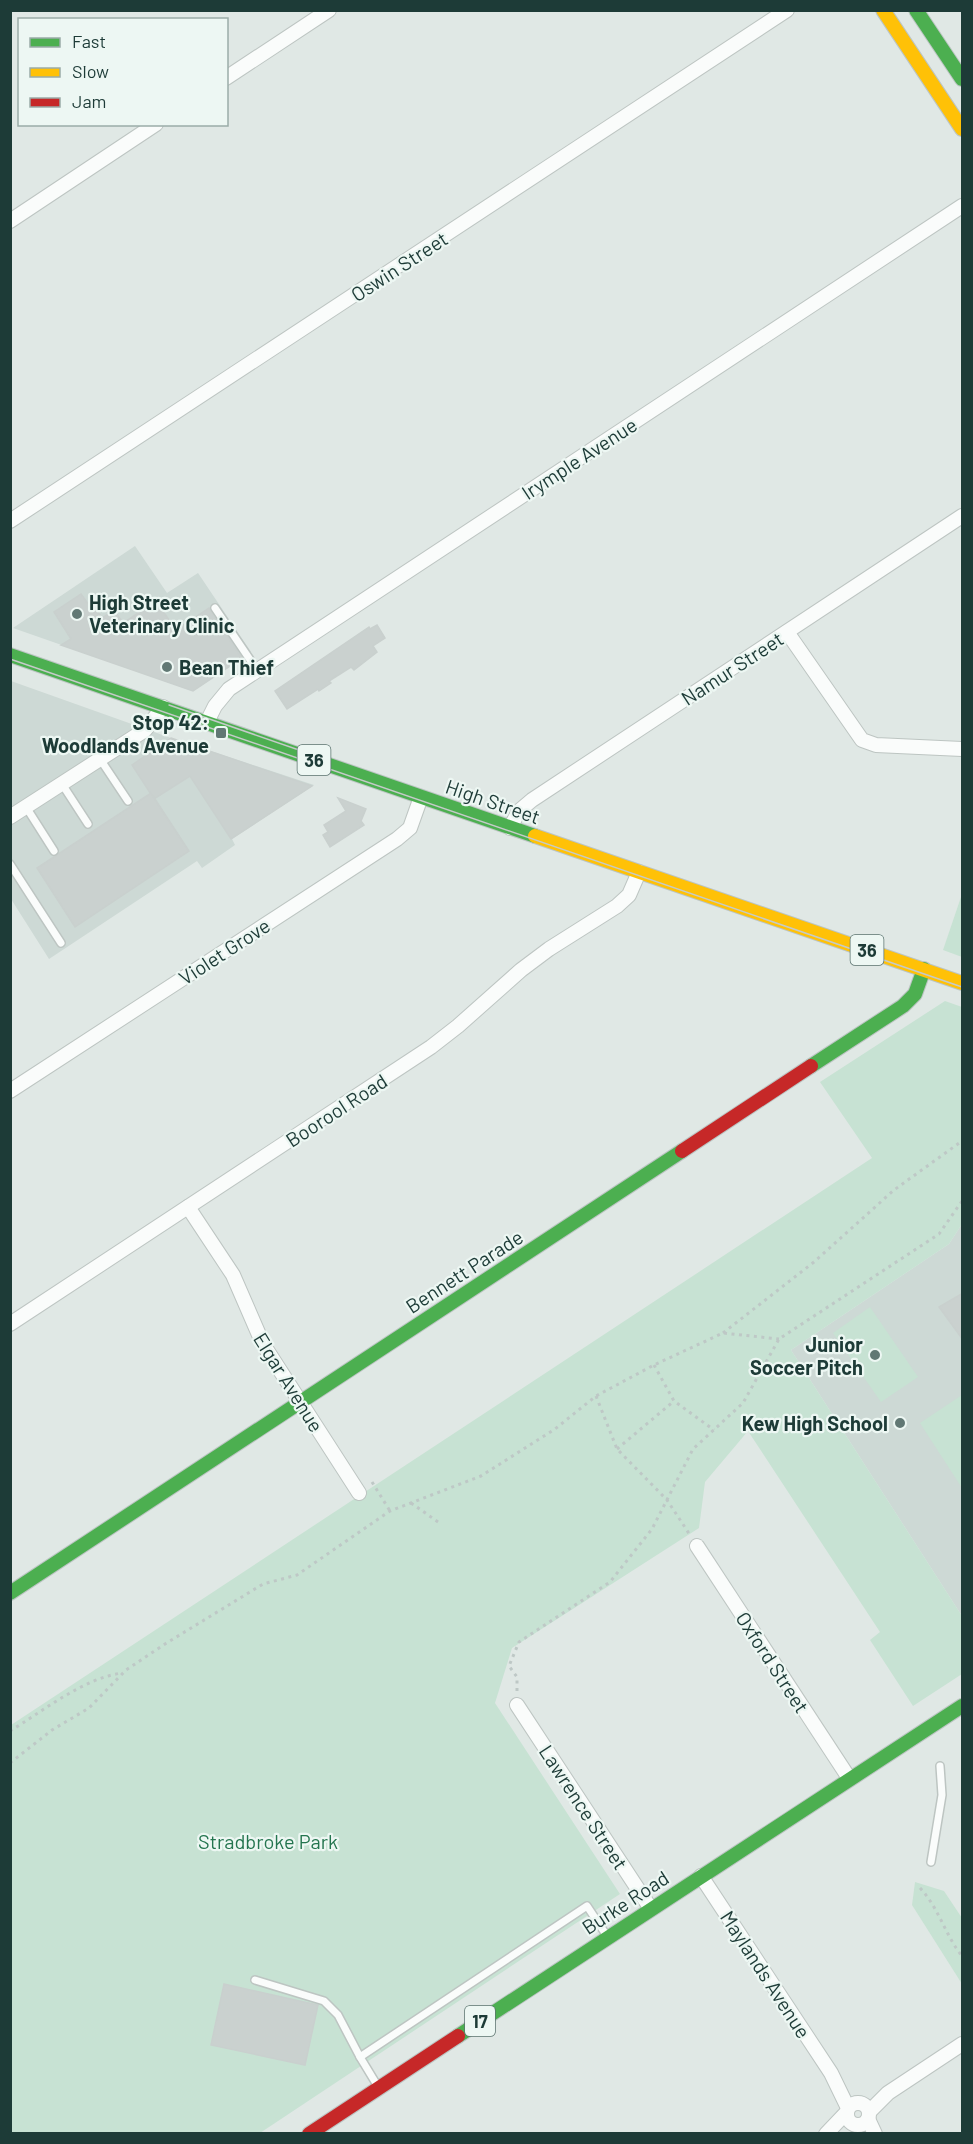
<svg xmlns="http://www.w3.org/2000/svg" width="973" height="2144" viewBox="0 0 973 2144" font-family="Barlow,sans-serif">
<rect width="100%" height="100%" fill="#e0e8e5"/>
<!-- built -->
<g fill="#cdd9d5">
<path d="M 135,546 L 167,593 L 198,573 L 251,652 L 193,691 L 13,628 Z"/>
<path d="M 11,681 L 171,738 L 314,785 L 232,839 L 235,845 L 202,868 L 197,861 L 49,959 L 11,899 Z"/>
<path d="M 962,1224 L 962,1616 L 791,1350 L 949,1244 Z"/>
</g>
<!-- green -->
<g fill="#c7e2d3">
<path d="M 962,894 L 962,957 L 943,950 Z"/>
<path d="M 945,1001 L 962,1007 L 962,1224 L 949,1244 L 791,1350 L 962,1616 L 962,1674 L 913,1706 L 870,1640 L 880,1632 L 748,1431 L 705,1482 L 699,1528 L 512,1648 L 495,1703 L 620,1894 L 260,2133 L 11,2133 L 11,1725 L 872,1158 L 820,1082 Z"/>
<path d="M 870,1307 L 918,1377 L 881,1402 L 833,1333 Z"/>
<path d="M 962,1395 L 962,1488 L 920,1423 Z"/>
<path d="M 915,1882 L 944,1891 L 962,1918 L 962,1984 L 912,1905 Z"/>
</g>
<!-- building -->
<g fill="#cad1cf" stroke="#c9d0ce" stroke-width="1.5">
<path d="M 81,594 L 89,605 L 92,603 L 102,618 L 114,610 L 123,623 L 156,601 L 176,630 L 209,608 L 242,658 L 193,691 L 61,645 L 71,639 L 54,612 Z"/>
<path d="M 377,625 L 385,638 L 373,646 L 377,652 L 354,670 L 351,667 L 329,681 L 331,683 L 319,691 L 318,689 L 287,709 L 275,691 L 369,627 L 370,629 Z"/>
<path d="M 171,738 L 312,786 L 231,839 L 190,776 L 154,799 L 132,765 Z"/>
<path d="M 151,793 L 189,851 L 75,927 L 37,868 Z"/>
<path d="M 338,798 L 366,809 L 361,821 L 364,825 L 330,847 L 323,835 L 328,832 L 324,825 L 346,811 Z"/>
<path d="M 963,1293 L 963,1340 L 939,1307 Z"/>
<path d="M 224,1984 L 318,2005 L 305,2065 L 211,2045 Z"/>
</g>
<g fill="none" stroke-linecap="round" stroke-linejoin="round">
<!-- lane casing -->
<g stroke="#bdc5c2" stroke-width="10">
<g id="lane">
<path d="M 215,608 L 257,670"/>
<path d="M 100,759 L 128,801"/>
<path d="M 62,784 L 88,824"/>
<path d="M 26,807 L 54,851"/>
<path d="M 10,864 L 61,943"/>
<path d="M 931,1862 L 942,1795 L 940,1766"/>
<path d="M 255,1980 L 324,2001 L 338,2015 L 360,2057"/>
<path d="M 377,2085 L 360,2057 L 587,1906 L 607,1936"/>
</g>
</g>
<!-- street casing -->
<g stroke="#bdc5c2" stroke-width="16">
<g id="street">
<path d="M 226,78 L 329,10"/>
<path d="M 10,221 L 156,124"/>
<path d="M 10,521 L 787,10"/>
<path d="M 787,632 L 862,740 L 876,745 L 962,749"/>
<path d="M 207,722 L 215,706 L 229,689 L 962,206"/>
<path d="M 10,817 L 145,730 L 163,707"/>
<path d="M 510,828 L 519,811 L 532,800 L 962,516"/>
<path d="M 10,1091 L 397,839 L 410,828 L 421,797"/>
<path d="M 188,1207 L 233,1275 L 263,1344 L 359,1493"/>
<path d="M 10,1324 L 431,1047 L 458,1026 L 521,970 L 549,949 L 617,906 L 629,895 L 639,872"/>
<path d="M 697,1546 L 849,1778"/>
<path d="M 517,1705 L 651,1909"/>
<path d="M 701,1876 L 831,2073 L 848,2108"/>
<circle cx="858" cy="2114" r="11"/>
<path d="M 869,2112 L 888,2093 L 962,2044"/>
<path d="M 868,2119 L 875,2134"/>
<path d="M 826,2134 L 846,2113"/>
</g>
</g>
<!-- fast casing -->
<g stroke="#bcc5c3" stroke-width="16">
<g id="fast">
<path d="M 916,10 L 962,79"/>
<path d="M 10,655 L 535,836"/>
<path d="M 811,1066 L 903,1006 L 915,994 L 924,969"/>
<path d="M 10,1593 L 682,1151"/>
<path d="M 458,2036 L 962,1706"/>
</g>
</g>
<!-- slow casing -->
<g stroke="#bcc5c3" stroke-width="16">
<g id="slow">
<path d="M 883,10 L 962,129"/>
<path d="M 535,836 L 962,983"/>
</g>
</g>
<!-- jam casing -->
<g stroke="#bcc5c3" stroke-width="16">
<g id="jam">
<path d="M 682,1151 L 811,1066"/>
<path d="M 309,2134 L 458,2036"/>
</g>
</g>
<!-- path -->
<g stroke="#bec8c6" stroke-width="3" stroke-dasharray="3 4.5" stroke-linecap="butt">
<path d="M 723,1333 L 814,1262 L 894,1190 L 962,1141"/>
<path d="M 654,1365 L 674,1401 L 714,1430"/>
<path d="M 596,1396 L 617,1449 L 667,1500 L 690,1535"/>
<path d="M 617,1449 L 674,1401"/>
<path d="M 372,1482 L 390,1511"/>
<path d="M 411,1503 L 441,1524"/>
<path d="M 517,1691 L 517,1677 L 509,1666 L 519,1642 L 610,1582 L 652,1529 L 693,1449 L 743,1403 L 779,1339 L 939,1234 L 962,1201"/>
<path d="M 10,1731 C 43,1711 84,1678 122,1673"/>
<path d="M 10,1763 L 52,1730 L 89,1708 L 126,1670 L 165,1644 L 263,1584 L 297,1575 L 390,1511 L 481,1476 L 555,1429 L 596,1396 L 654,1365 L 723,1333 L 779,1339"/>
<path d="M 920,1888 C 939,1908 945,1935 962,1956"/>
</g>
<!-- lane -->
<use href="#lane" stroke="#fafcfb" stroke-width="7"/>
<!-- street -->
<use href="#street" stroke="#fafcfb" stroke-width="14"/>
<!-- fast -->
<use href="#fast" stroke="#4caf50" stroke-width="14"/>
<!-- slow -->
<use href="#slow" stroke="#ffc107" stroke-width="14"/>
<!-- jam -->
<use href="#jam" stroke="#c62828" stroke-width="14"/>
<!-- tram -->
<g stroke="#c5cac9" stroke-width="1.5">
<path d="M 10,659 L 962,987"/>
<path d="M 169,705 L 325,759"/>
</g>
</g>
<!-- markers -->
<g fill="#617874" stroke="#edf7f3" stroke-width="2">
<circle cx="77" cy="614" r="6"/>
<circle cx="167" cy="667" r="6"/>
<rect x="215" y="727" width="12" height="12" rx="3"/>
<circle cx="875" cy="1355" r="6"/>
<circle cx="900" cy="1423" r="6"/>
</g>
<g text-anchor="middle" dominant-baseline="central" stroke-width="4.5" stroke-linejoin="round" paint-order="stroke">
<!-- shield labels -->
<g fill="#edf7f3" stroke="#5b736f" stroke-width="1.5">
<rect x="297.5" y="745" width="33" height="30" rx="4.5"/>
<rect x="850.5" y="935" width="33" height="30" rx="4.5"/>
<rect x="465" y="2006" width="30" height="30" rx="4.5"/>
</g>
<g font-size="18" font-weight="bold" fill="#1d3b37">
<text x="314" y="760">36</text>
<text x="867" y="950">36</text>
<text x="480" y="2021">17</text>
</g>
<!-- street labels -->
<g font-size="20" fill="#1d3b37" stroke="#edf7f3">
<text transform="translate(399 266) rotate(-33)">Oswin Street</text>
<text transform="translate(579 458) rotate(-33)">Irymple Avenue</text>
<text transform="translate(732 668) rotate(-33)">Namur Street</text>
<text transform="translate(493 801) rotate(19)">High Street</text>
<text transform="translate(224 951) rotate(-33)">Violet Grove</text>
<text transform="translate(336 1110) rotate(-33)">Boorool Road</text>
<text transform="translate(464 1271) rotate(-33)">Bennett Parade</text>
<text transform="translate(289 1382) rotate(58)">Elgar Avenue</text>
<text transform="translate(773 1662) rotate(57)">Oxford Street</text>
<text transform="translate(584 1807) rotate(57)">Lawrence Street</text>
<text transform="translate(625 1902) rotate(-33)">Burke Road</text>
<text transform="translate(766 1974) rotate(57)">Maylands Avenue</text>
</g>
<!-- poi labels -->
<g font-size="20" font-weight="bold" fill="#1d3b37" stroke="#edf7f3" text-anchor="end">
<text x="89" y="602" text-anchor="start">High Street<tspan x="89" dy="23">Veterinary Clinic</tspan></text>
<text x="179" y="667" text-anchor="start">Bean Thief</text>
<text x="209" y="722">Stop 42:<tspan x="209" dy="23">Woodlands Avenue</tspan></text>
<text x="863" y="1344">Junior<tspan x="863" dy="23">Soccer Pitch</tspan></text>
<text x="888" y="1423">Kew High School</text>
</g>
<!-- park labels -->
<g font-size="20" fill="#24754f" stroke="#edf7f3">
<text x="268" y="1841">Stradbroke Park</text>
</g>
</g>
<!-- border -->
<rect width="973" height="2144" fill="none" stroke="#1d3b37" stroke-width="24"/>
<!-- legend -->
<rect x="18" y="18" width="210" height="108" fill="#edf7f3" stroke="#9aaca8" stroke-width="1.5"/>
<rect x="30" y="38" width="30" height="9" fill="#4caf50" stroke="#9aaca8" stroke-width="1.5"/>
<text x="72" y="48" font-size="18" fill="#1d3b37">Fast</text>
<rect x="30" y="68" width="30" height="9" fill="#ffc107" stroke="#9aaca8" stroke-width="1.5"/>
<text x="72" y="78" font-size="18" fill="#1d3b37">Slow</text>
<rect x="30" y="98" width="30" height="9" fill="#c62828" stroke="#9aaca8" stroke-width="1.5"/>
<text x="72" y="108" font-size="18" fill="#1d3b37">Jam</text>
</svg>
